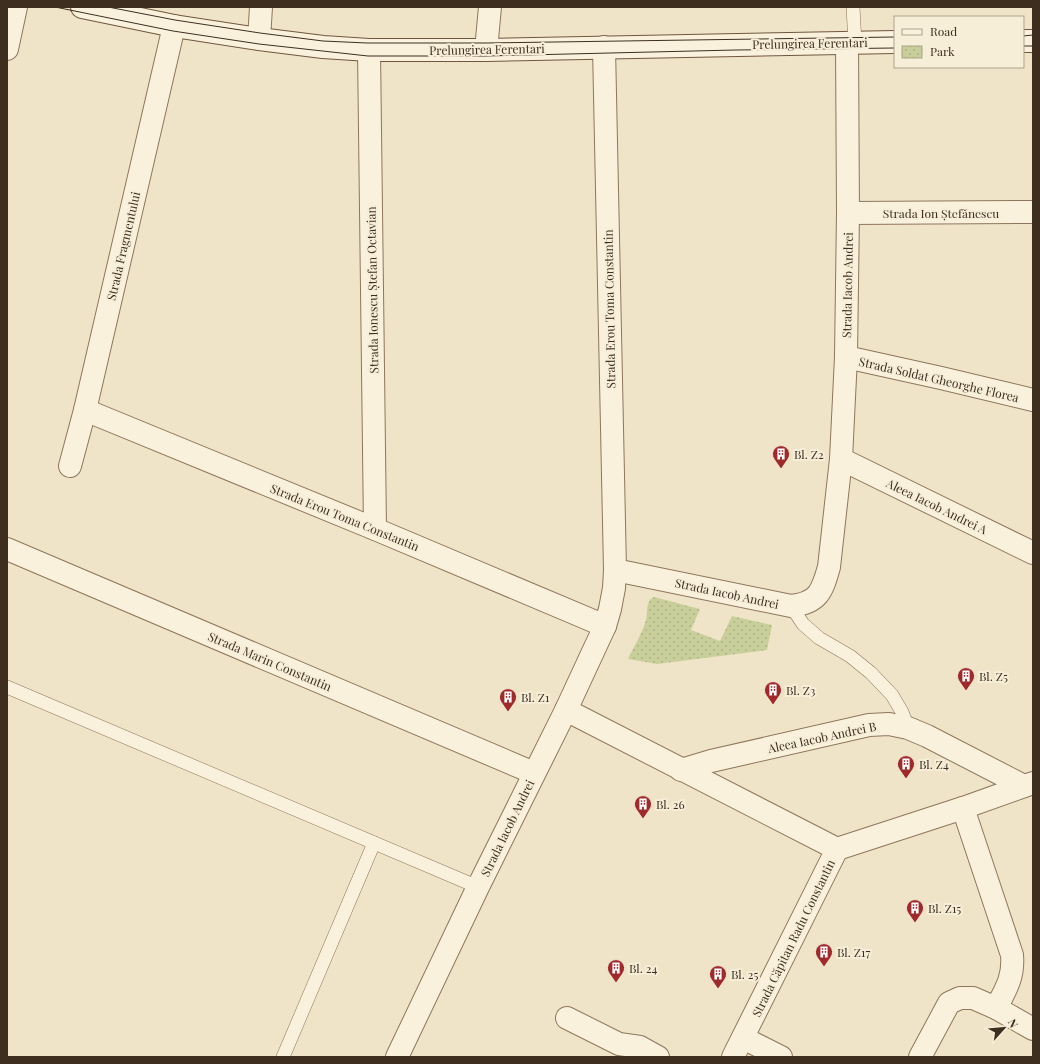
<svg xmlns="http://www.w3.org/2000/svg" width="1040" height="1064" viewBox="0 0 1040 1064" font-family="'Playfair Display',serif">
<defs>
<pattern id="park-dots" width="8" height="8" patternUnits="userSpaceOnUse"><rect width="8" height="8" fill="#c9cf9b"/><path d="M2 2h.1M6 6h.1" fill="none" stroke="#aeb285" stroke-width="1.8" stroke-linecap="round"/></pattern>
</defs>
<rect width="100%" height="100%" fill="#f0e4c8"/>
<!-- park -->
<path fill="url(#park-dots)" d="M 654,597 L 700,609 L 691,630 L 720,641 L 732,616 L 772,625 L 767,650 L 657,664 L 628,659 C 634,646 642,634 646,620 C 648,613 645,601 654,597 Z"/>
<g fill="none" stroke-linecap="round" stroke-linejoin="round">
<!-- lane casing -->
<g stroke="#8d765c" stroke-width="14">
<g id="lane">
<path d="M 853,7 L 855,43"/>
<path d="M 791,606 L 803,624 L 819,638 L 850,656 L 871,673 L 892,695 L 902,712 L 908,728"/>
<path d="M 7,687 L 478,887"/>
<path d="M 283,1057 L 374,843"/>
</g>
</g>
<!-- street casing -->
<g stroke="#8d765c" stroke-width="24">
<g id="street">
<path d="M 259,39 L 261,7"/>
<path d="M 7,49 L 16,7"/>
<path d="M 369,50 L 375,529"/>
<path d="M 486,50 L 490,7"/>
<path d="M 848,213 L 1033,212"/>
<path d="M 846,357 L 941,378 L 1033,400"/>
<path d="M 85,410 L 375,529 L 605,626"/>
<path d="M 841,459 L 1033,553"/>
<path d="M 70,466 L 85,410 L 174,26"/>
<path d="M 7,549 L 534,773"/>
<path d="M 615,570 L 791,606 C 818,603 822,592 829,567 L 841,459 L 846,357 L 848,213 L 847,43"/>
<path d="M 566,710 L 837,849"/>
<path d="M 681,770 L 711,761 L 869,725 L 889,724 L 908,728 L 927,736 L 1024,786"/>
<path d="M 963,808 L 1012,955 C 1014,977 1006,989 996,1008"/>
<path d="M 567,1018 L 619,1044 L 640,1047 L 658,1057"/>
<path d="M 743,1038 L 781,1057"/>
<path d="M 397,1057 L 478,887 L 566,710 L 605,626 L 610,609 L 614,588 L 615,570 L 604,47"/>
<path d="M 733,1057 L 837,849 L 963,808 L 1033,783"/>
<path d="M 920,1057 L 949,1003 L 960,998 L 973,998 L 996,1008 L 1033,1029"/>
</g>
</g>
<!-- secondary casing -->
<g stroke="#6f573f" stroke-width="24">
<g id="secondary">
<path d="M 82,7 L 174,26 L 259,39 L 323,47 L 369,50 L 486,50 L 895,42"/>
<path d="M 1023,41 L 1033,41"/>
</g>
</g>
<!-- lane -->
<use href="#lane" stroke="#faf1dc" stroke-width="13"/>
<!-- street -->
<use href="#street" stroke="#faf1dc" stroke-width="22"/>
<!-- secondary -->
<use href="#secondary" stroke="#faf1dc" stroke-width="22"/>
<!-- tram -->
<g stroke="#3d2e20" stroke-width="1">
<path d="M 55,7 L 173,31 L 259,44 L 368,56 L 485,56 L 735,50 L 895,48"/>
<path d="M 108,7 L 175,20 L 260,33 L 323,41 L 367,43 L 486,43 L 895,37"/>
<path d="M 1023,36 L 1033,35"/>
<path d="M 1023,46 L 1033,46"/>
</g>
</g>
<!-- icons -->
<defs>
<g id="building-pin" transform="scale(0.9)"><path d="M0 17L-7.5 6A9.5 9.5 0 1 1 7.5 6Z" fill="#9e2a2b" stroke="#f7eed8"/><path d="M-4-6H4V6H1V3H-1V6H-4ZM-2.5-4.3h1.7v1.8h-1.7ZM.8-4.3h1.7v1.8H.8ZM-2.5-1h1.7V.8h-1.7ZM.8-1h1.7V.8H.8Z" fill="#fff"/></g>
</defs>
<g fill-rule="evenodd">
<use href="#building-pin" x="781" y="454"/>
<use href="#building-pin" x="966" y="676"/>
<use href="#building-pin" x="773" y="690"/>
<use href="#building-pin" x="508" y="697"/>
<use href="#building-pin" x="906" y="764"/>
<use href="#building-pin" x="643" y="804"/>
<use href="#building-pin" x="915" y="908"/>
<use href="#building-pin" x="824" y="952"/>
<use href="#building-pin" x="616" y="968"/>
<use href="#building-pin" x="718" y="974"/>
</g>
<g text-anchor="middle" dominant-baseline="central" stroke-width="4" stroke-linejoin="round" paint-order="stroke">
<!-- street labels -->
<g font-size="12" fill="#3d2e20" stroke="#f7eed8">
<text transform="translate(810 43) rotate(-1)">Prelungirea Ferentari</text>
<text transform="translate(487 49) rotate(-1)">Prelungirea Ferentari</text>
<text x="941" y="213">Strada Ion Ștefănescu</text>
<text transform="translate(123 246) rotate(-77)">Strada Fragmentului</text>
<text transform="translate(847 285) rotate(-89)">Strada Iacob Andrei</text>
<text transform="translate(372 290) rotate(-91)">Strada Ionescu Ștefan Octavian</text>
<text transform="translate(609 309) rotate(-91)">Strada Erou Toma Constantin</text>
<text transform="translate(939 379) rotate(13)">Strada Soldat Gheorghe Florea</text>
<text transform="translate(937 506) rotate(26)">Aleea Iacob Andrei A</text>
<text transform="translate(345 517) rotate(22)">Strada Erou Toma Constantin</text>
<text transform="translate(727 593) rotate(12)">Strada Iacob Andrei</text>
<text transform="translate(270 661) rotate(23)">Strada Marin Constantin</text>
<text transform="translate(822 737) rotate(-12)">Aleea Iacob Andrei B</text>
<text transform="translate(507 828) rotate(-64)">Strada Iacob Andrei</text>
<text transform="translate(793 938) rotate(-64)">Strada Căpitan Radu Constantin</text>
</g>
<!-- poi labels -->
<g font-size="12" fill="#3d2e20" stroke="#f7eed8" text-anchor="start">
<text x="794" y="454">Bl. Z2</text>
<text x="979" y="676">Bl. Z5</text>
<text x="786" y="690">Bl. Z3</text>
<text x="521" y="697">Bl. Z1</text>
<text x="919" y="764">Bl. Z4</text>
<text x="656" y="804">Bl. 26</text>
<text x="928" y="908">Bl. Z15</text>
<text x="837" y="952">Bl. Z17</text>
<text x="629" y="968">Bl. 24</text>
<text x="731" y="974">Bl. 25</text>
</g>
</g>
<!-- border -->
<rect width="1040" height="1064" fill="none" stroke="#3d2e20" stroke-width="16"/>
<!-- legend -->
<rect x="894" y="16" width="130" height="52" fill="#f7eed8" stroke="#ada18e"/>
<rect x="902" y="29" width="20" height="6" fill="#faf1dc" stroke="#ada18e"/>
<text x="930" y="36" font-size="12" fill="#3d2e20">Road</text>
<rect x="902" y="46" width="20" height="12" fill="url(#park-dots)" stroke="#ada18e"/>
<text x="930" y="56" font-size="12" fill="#3d2e20">Park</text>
<!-- north arrow -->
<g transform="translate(1004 1028) rotate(63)" stroke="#f7eed8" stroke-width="3" paint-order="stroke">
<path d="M0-3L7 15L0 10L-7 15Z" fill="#3d2e20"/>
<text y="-6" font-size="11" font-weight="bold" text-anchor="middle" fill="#3d2e20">N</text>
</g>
</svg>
